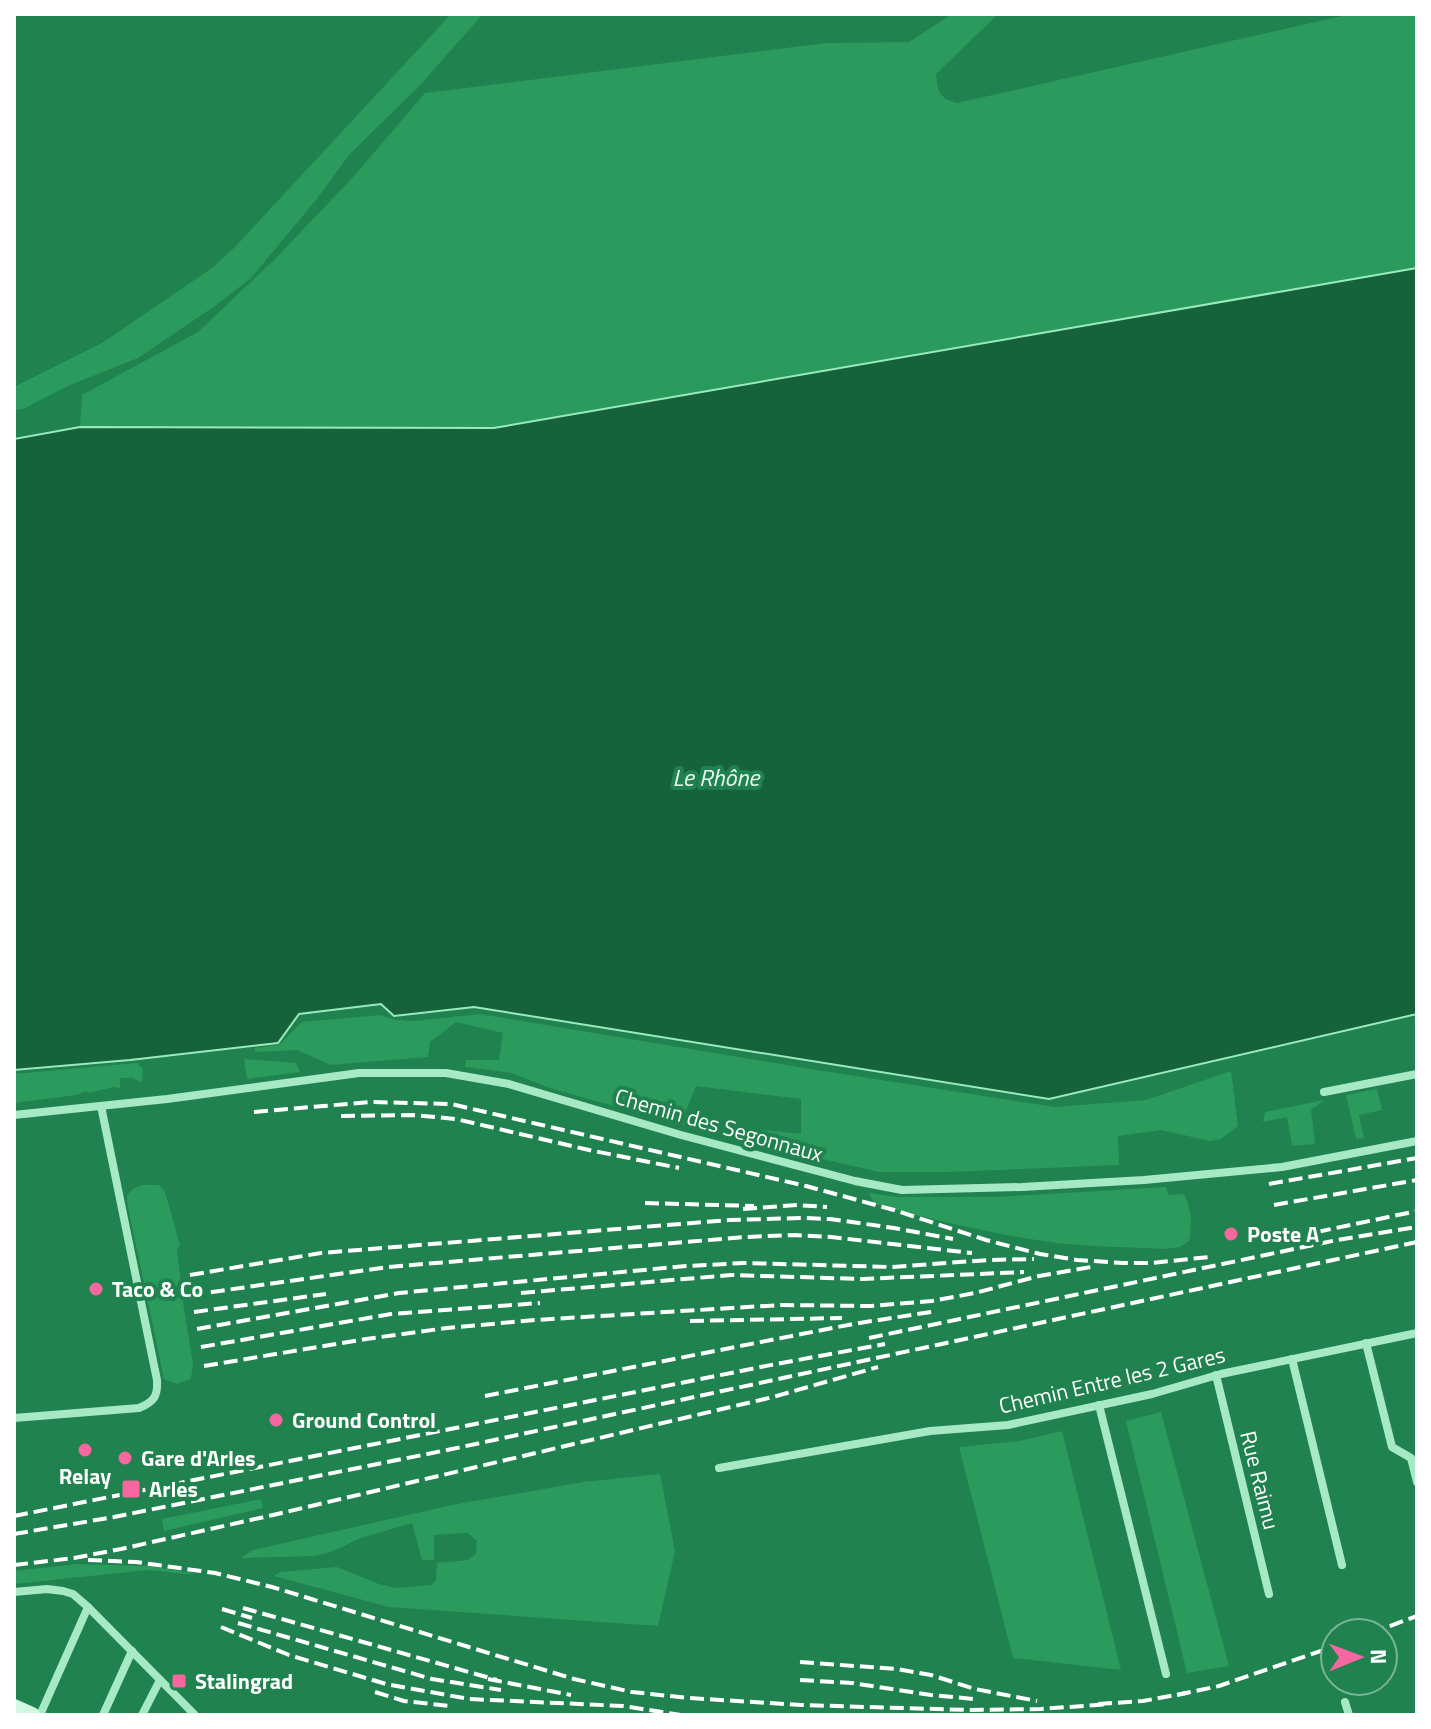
<svg xmlns="http://www.w3.org/2000/svg" width="1431" height="1729" viewBox="0 0 1431 1729" font-family="'Titillium Web',sans-serif">
<rect width="100%" height="100%" fill="#20824e"/>
<!-- green -->
<g fill="#2a9a5d">
<path d="M 451,14 L 483,14 L 421,84 L 349,155 L 316,200 L 251,278 L 215,306 L 138,358 L 70,385 L 23,409 L 14,410 L 14,387 L 102,343 L 212,268 L 235,247 Z"/>
<path d="M 952,14 L 998,14 L 936,74 C 938,92 939,98 957,103 L 1351,14 L 1417,14 L 1417,268 L 494,428 L 80,427 L 82,395 L 198,332 L 276,258 L 354,176 L 425,93 L 827,43 L 909,42 Z"/>
<path d="M 480,1014 L 817,1070 L 1055,1107 L 1146,1100 L 1231,1071 L 1238,1126 L 1221,1139 L 1210,1141 L 1161,1130 L 1118,1136 L 1119,1165 L 949,1172 L 879,1172 L 732,1138 L 737,1127 L 801,1134 L 801,1099 L 696,1086 L 685,1113 L 720,1122 L 715,1134 L 549,1088 L 512,1073 L 465,1067 L 466,1060 L 499,1060 L 503,1033 L 456,1022 L 430,1042 L 428,1057 L 331,1065 L 297,1050 L 255,1052 L 255,1048 L 279,1045 L 302,1022 L 380,1015 L 395,1020 L 414,1021 Z"/>
<path d="M 244,1059 L 296,1063 L 300,1072 L 247,1079 Z"/>
<path d="M 137,1063 L 143,1069 L 142,1083 L 133,1078 L 120,1078 L 120,1088 L 113,1087 L 89,1093 L 86,1091 L 77,1095 L 14,1103 L 14,1074 Z"/>
<path d="M 1377,1089 L 1382,1110 L 1359,1115 L 1364,1138 L 1356,1139 L 1346,1095 Z"/>
<path d="M 1324,1100 L 1311,1110 L 1315,1144 L 1292,1146 L 1287,1117 L 1263,1122 L 1265,1112 Z"/>
<path d="M 142,1185 L 159,1185 L 165,1192 L 180,1245 L 177,1249 L 184,1309 L 193,1364 L 192,1373 L 190,1379 L 177,1384 L 164,1379 L 127,1202 L 127,1195 L 133,1189 Z"/>
<path d="M 1166,1187 L 1169,1195 L 1184,1194 C 1192,1211 1192,1223 1189,1241 L 1180,1247 L 1163,1249 C 1128,1247 1092,1247 1057,1243 C 995,1235 934,1220 874,1204 L 869,1193 L 898,1197 L 995,1197 Z"/>
<path d="M 1161,1412 L 1229,1666 L 1187,1673 L 1126,1421 Z"/>
<path d="M 1062,1431 L 1121,1670 L 1013,1658 L 959,1447 L 1019,1441 Z"/>
<path d="M 660,1474 L 675,1551 L 658,1626 L 389,1607 L 274,1576 L 280,1572 L 337,1567 L 379,1584 L 396,1588 L 432,1585 L 436,1580 L 437,1563 L 468,1560 L 476,1554 L 477,1541 L 468,1533 L 434,1535 L 434,1560 L 422,1560 L 412,1523 L 361,1538 L 331,1552 L 315,1556 L 241,1558 L 253,1550 L 452,1505 L 583,1482 Z"/>
<path d="M 261,1499 L 263,1508 L 164,1531 L 162,1519 Z"/>
<path d="M 77,1564 L 147,1566 L 194,1573 C 183,1576 162,1570 148,1570 L 14,1584 L 14,1571 Z"/>
</g>
<!-- water -->
<path fill="#16623a" stroke="#9aeabd" stroke-width="2" d="M 1417,268 L 1417,1014 L 1049,1099 L 474,1007 L 394,1016 L 381,1004 L 299,1014 L 278,1043 L 130,1060 L 14,1070 L 14,439 L 80,427 L 494,428 Z"/>
<g fill="none" stroke-linecap="round" stroke-linejoin="round">
<!-- minor -->
<g stroke="#a7e9c4" stroke-width="8">
<path d="M 1324,1092 L 1417,1074"/>
<path d="M 14,1115 L 167,1099 L 359,1073 L 446,1073 L 509,1084 L 681,1135 L 855,1181 L 902,1190 L 1022,1187 L 1144,1180 L 1282,1167 L 1417,1141"/>
<path d="M 1366,1343 L 1392,1447 L 1411,1458 L 1417,1482"/>
<path d="M 1292,1359 L 1342,1565"/>
<path d="M 1216,1375 L 1269,1594"/>
<path d="M 1099,1405 L 1166,1674"/>
<path d="M 14,1418 L 139,1408 C 154,1402 158,1396 157,1380 L 101,1106"/>
<path d="M 719,1468 L 930,1431 L 1008,1425 L 1152,1394 L 1221,1374 L 1417,1333"/>
<path d="M 14,1592 L 47,1589 L 63,1591 L 73,1594 L 88,1607 L 195,1715"/>
<path d="M 1345,1702 L 1349,1715"/>
<path d="M 40,1715 L 88,1607"/>
<path d="M 103,1715 L 132,1651"/>
<path d="M 142,1715 L 160,1680"/>
</g>
<!-- secondary -->
<path stroke="#d2f7e3" stroke-width="16" d="M 14,1707 L 32,1715"/>
<!-- rail -->
<g stroke="#fff" stroke-width="4" stroke-dasharray="14 6" stroke-linecap="butt">
<path d="M 254,1112 L 370,1102 L 451,1104 L 806,1186 L 894,1210 L 986,1240 L 1040,1254 L 1077,1260 L 1123,1263 L 1151,1263 L 1209,1257"/>
<path d="M 341,1116 L 413,1115 L 456,1119 L 589,1150 L 679,1168"/>
<path d="M 1269,1184 L 1417,1158"/>
<path d="M 645,1203 L 754,1206"/>
<path d="M 1274,1205 L 1417,1180"/>
<path d="M 743,1209 L 797,1205 L 827,1207"/>
<path d="M 1317,1232 L 1417,1211"/>
<path d="M 190,1275 L 321,1253 L 729,1220 L 804,1218 L 830,1219 L 894,1228 L 953,1239"/>
<path d="M 521,1293 L 731,1275 L 862,1279 L 1024,1272"/>
<path d="M 191,1295 L 388,1267 L 745,1237 L 794,1235 L 831,1237 L 972,1253"/>
<path d="M 194,1312 L 326,1294"/>
<path d="M 690,1321 L 842,1318"/>
<path d="M 197,1329 L 399,1293 L 686,1266 L 744,1263 L 891,1267 L 988,1260 L 1034,1259"/>
<path d="M 869,1338 L 1337,1240 L 1417,1227"/>
<path d="M 201,1347 L 391,1314 L 540,1303"/>
<path d="M 204,1366 L 366,1339 L 447,1328 L 535,1320 L 731,1308 L 781,1305 L 870,1306 L 932,1301 L 975,1293 L 1039,1276 L 1091,1267"/>
<path d="M 485,1396 L 853,1324 L 937,1311"/>
<path d="M 14,1516 L 776,1364 L 885,1344"/>
<path d="M 14,1534 L 114,1517 L 452,1449 L 1417,1242"/>
<path d="M 88,1560 L 136,1562 L 215,1573 L 272,1587 L 574,1679 L 632,1692 L 689,1698 L 801,1705 L 968,1710 L 1041,1709 L 1110,1704"/>
<path d="M 14,1565 L 74,1558 L 121,1549 L 273,1515 L 773,1397 L 878,1367"/>
<path d="M 243,1608 L 497,1680"/>
<path d="M 222,1609 L 252,1618"/>
<path d="M 238,1623 L 432,1679 L 501,1690"/>
<path d="M 221,1627 L 289,1655 L 386,1684 L 469,1699 L 623,1706 L 681,1715"/>
<path d="M 1371,1633 L 1417,1616"/>
<path d="M 800,1662 L 897,1669 L 931,1675 L 975,1689 L 1037,1701"/>
<path d="M 488,1679 L 571,1695"/>
<path d="M 800,1680 L 852,1683 L 931,1695 L 974,1699"/>
<path d="M 375,1692 L 404,1701 L 450,1706"/>
<path d="M 1177,1695 L 1219,1686 L 1335,1646"/>
<path d="M 1098,1704 L 1143,1701 L 1186,1693"/>
</g>
</g>
<!-- markers -->
<g fill="#f6679f" stroke="#20824e" stroke-width="3">
<circle cx="1231" cy="1234" r="8"/>
<circle cx="96" cy="1289" r="8"/>
<circle cx="276" cy="1420" r="8"/>
<circle cx="85" cy="1450" r="8"/>
<circle cx="125" cy="1458" r="8"/>
<rect x="121" y="1479" width="20" height="20" rx="4"/>
<rect x="171" y="1673" width="16" height="16" rx="4"/>
</g>
<g text-anchor="middle" dominant-baseline="central" stroke-width="8" stroke-linejoin="round" paint-order="stroke">
<!-- street labels -->
<g font-size="22" fill="#fff" stroke="#20824e">
<text transform="translate(719 1125) rotate(16)">Chemin des Segonnaux</text>
<text transform="translate(1112 1380) rotate(-13)">Chemin Entre les 2 Gares</text>
<text transform="translate(1260 1480) rotate(76)">Rue Raimu</text>
</g>
<!-- poi labels -->
<g font-size="22" font-weight="bold" fill="#fff" stroke="#20824e" text-anchor="start">
<text x="1247" y="1234">Poste A</text>
<text x="112" y="1289">Taco &amp; Co</text>
<text x="292" y="1420">Ground Control</text>
<text x="141" y="1458">Gare d'Arles</text>
<text x="85" y="1476" text-anchor="middle">Relay</text>
<text x="149" y="1489">Arles</text>
<text x="195" y="1681">Stalingrad</text>
</g>
<!-- water labels -->
<g font-size="24" font-style="italic" fill="#ecfbf3" stroke="#20824e">
<text x="716" y="777">Le Rhône</text>
</g>
</g>
<!-- border -->
<rect width="1431" height="1729" fill="none" stroke="#ffffff" stroke-width="32"/>
<!-- north arrow -->
<g transform="translate(1359 1657) rotate(89)"><circle r="38" fill="#20824e" stroke="#79b495" stroke-width="2"/>
<path d="M0-6L14 30L0 20L-14 30Z" fill="#f6679f"/>
<text y="-12" font-size="22" font-weight="bold" text-anchor="middle" fill="#ffffff">N</text>
</g>
</svg>
